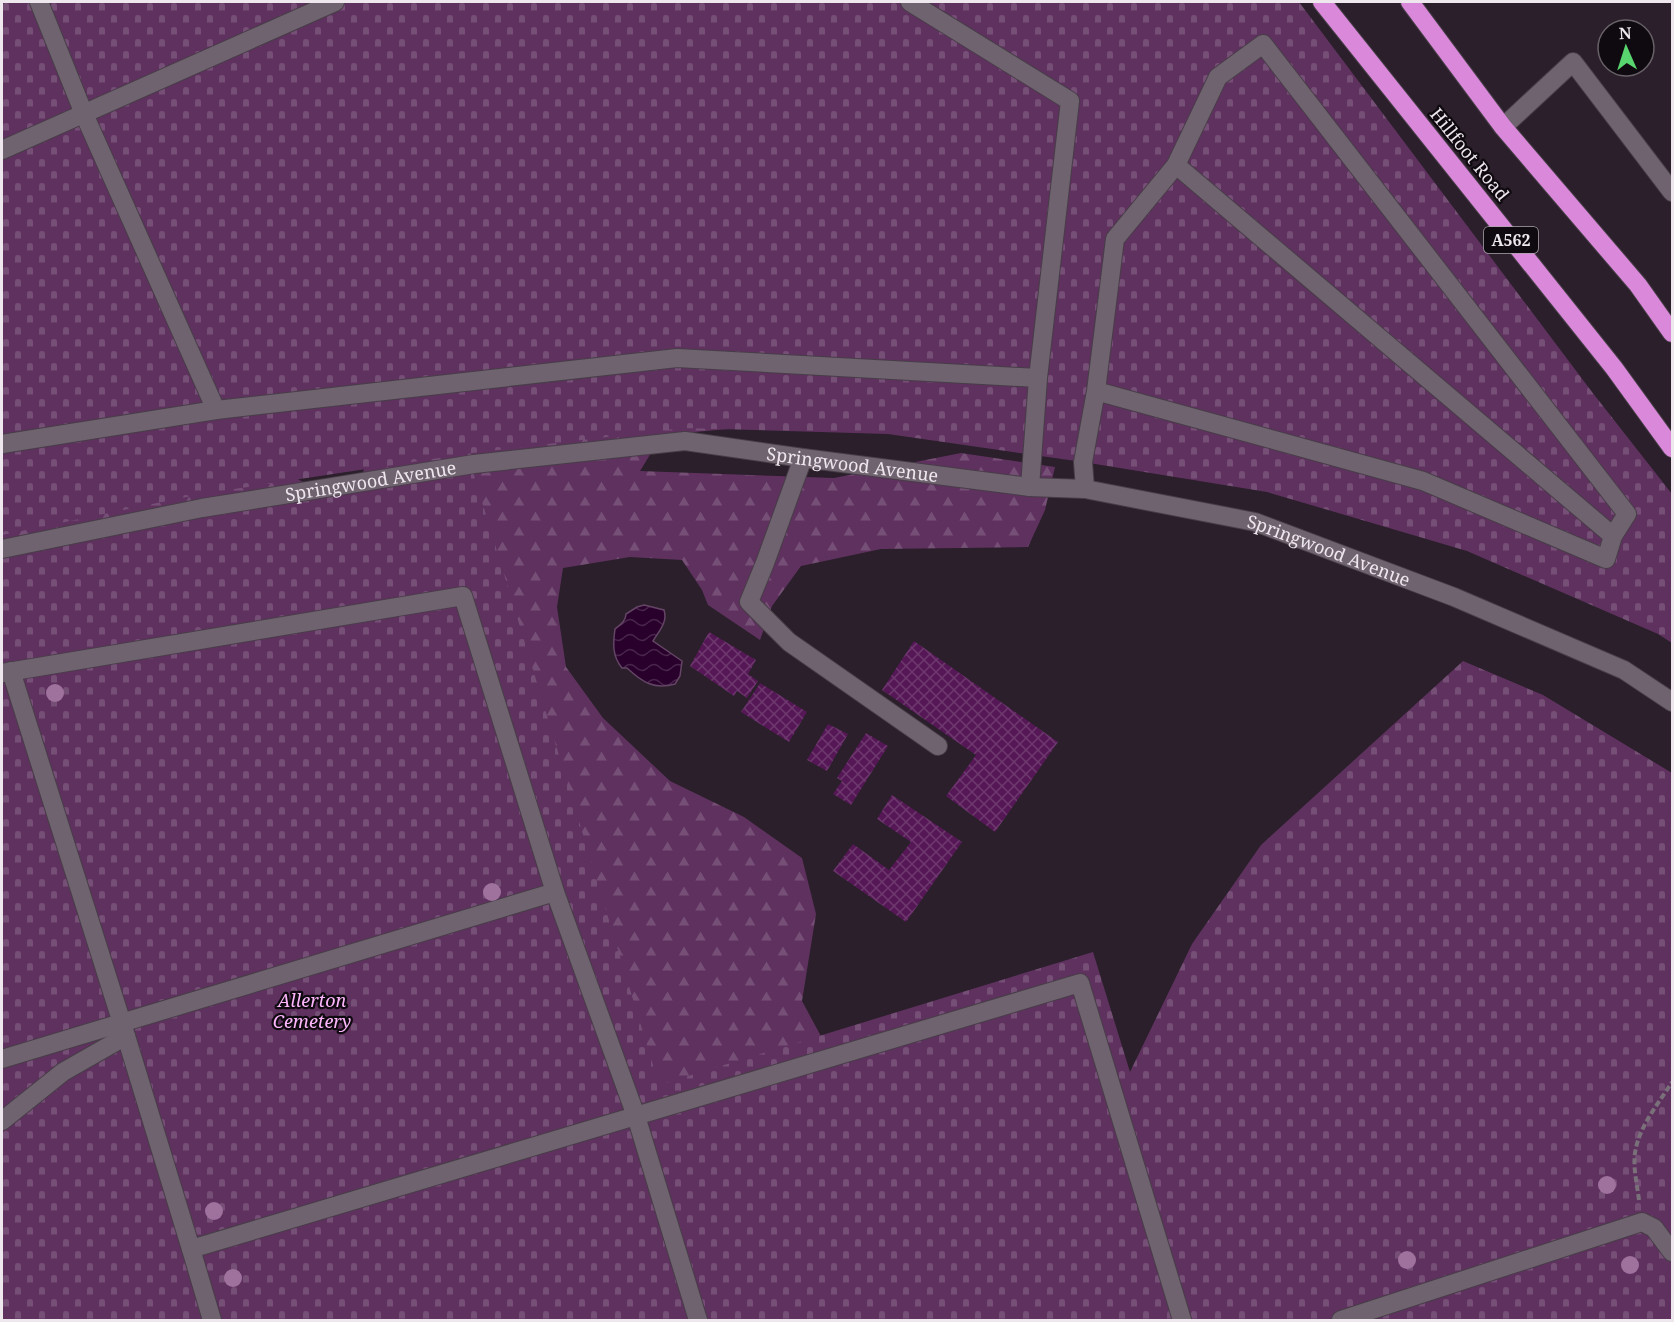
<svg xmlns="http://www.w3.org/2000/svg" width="1674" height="1322" viewBox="0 0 1674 1322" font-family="'Noto Serif',serif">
<defs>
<pattern id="forest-firs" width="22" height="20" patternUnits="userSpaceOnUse" patternTransform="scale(1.5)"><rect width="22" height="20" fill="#5f315f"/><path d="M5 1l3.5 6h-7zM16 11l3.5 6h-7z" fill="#764f76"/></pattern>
<pattern id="cemetery-stones" width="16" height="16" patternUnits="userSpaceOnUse" patternTransform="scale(1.5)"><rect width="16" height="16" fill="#5f315f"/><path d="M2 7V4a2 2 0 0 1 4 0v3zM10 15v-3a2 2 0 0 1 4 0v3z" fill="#764f76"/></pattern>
<pattern id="water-waves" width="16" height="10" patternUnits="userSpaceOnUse" patternTransform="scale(1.5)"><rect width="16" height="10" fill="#29002b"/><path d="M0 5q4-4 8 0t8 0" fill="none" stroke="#48254a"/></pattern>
<pattern id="building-cross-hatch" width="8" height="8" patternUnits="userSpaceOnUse" patternTransform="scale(1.5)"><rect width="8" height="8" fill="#551756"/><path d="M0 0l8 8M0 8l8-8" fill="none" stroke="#6e396f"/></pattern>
</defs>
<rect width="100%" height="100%" fill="#2a1f2a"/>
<!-- forest -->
<path fill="url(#forest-firs)" d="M 389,414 L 794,423 L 662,435 L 640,471 L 834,478 L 961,453 L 1055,467 L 1045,510 L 1028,547 L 881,549 L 801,566 L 772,606 L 760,640 L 708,605 L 702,590 L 682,560 L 630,557 L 563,568 L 557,607 L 566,667 L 603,718 L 670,781 L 744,817 L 802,858 L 816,914 L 802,1001 L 837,1066 L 719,1144 L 2,653 L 2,471 L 216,436 L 305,483 L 362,474 Z"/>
<!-- cemetery -->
<g fill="url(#cemetery-stones)">
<path d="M 2,2 L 1299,2 L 1592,392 L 1672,494 L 1672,643 L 1658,634 L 1467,551 L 1267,492 L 1083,462 L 888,434 L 683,428 L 472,453 L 201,494 L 2,535 Z"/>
<path d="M 473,472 L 659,1085 L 1093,952 L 1130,1072 L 1192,944 L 1261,845 L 1463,661 L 1543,695 L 1672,773 L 1672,1320 L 2,1320 L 2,558 L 203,517 Z"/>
</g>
<!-- water -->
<path fill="url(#water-waves)" stroke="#644566" stroke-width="1.5" d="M 644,605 L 664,610 C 668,622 659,631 653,641 L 682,661 L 680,676 L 675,684 C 654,690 642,682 627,668 L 622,668 C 612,656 613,643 615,629 C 620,625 626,621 626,614 L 637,607 Z"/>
<!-- building -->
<g fill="url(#building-cross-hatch)">
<path d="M 709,632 L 756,660 L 748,674 L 758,681 L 747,698 L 737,691 L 734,696 L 690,666 Z"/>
<path d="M 914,641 L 1058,742 L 995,832 L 946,796 L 976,755 L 882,690 Z"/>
<path d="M 760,683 L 807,712 L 789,742 L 741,712 Z"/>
<path d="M 828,724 L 848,734 L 827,771 L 807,760 Z"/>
<path d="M 866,733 L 888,746 L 851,805 L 833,794 L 842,781 L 837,778 Z"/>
<path d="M 892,795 L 962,842 L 906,922 L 833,871 L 853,844 L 889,870 L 911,842 L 877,819 Z"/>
</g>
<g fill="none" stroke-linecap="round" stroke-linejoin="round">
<!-- minor casing -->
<g stroke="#473e47" stroke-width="20">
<g id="minor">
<path d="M 39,2 L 84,114 L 216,410"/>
<path d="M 910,2 L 1070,101 L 1038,378 L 1030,487"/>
<path d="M 1503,127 L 1573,62 L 1672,192"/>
<path d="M 2,150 L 335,2"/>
<path d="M 1176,165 L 1613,536"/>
<path d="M 2,444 L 216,410 L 677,358 L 1038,378"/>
<path d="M 803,458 L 765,563 L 749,602 L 789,642 L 938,746"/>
<path d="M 1085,489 L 1083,462 L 1096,391 L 1115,239 L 1176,165 L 1218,77 L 1263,44 L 1627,514 L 1613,536 L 1606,559 L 1423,481 L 1096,391"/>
<path id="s1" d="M 2,549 L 202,508 L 474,464 L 685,441 L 803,458 L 1030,487 L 1085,489 L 1255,522 L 1454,597 L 1624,670 L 1672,702"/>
<path d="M 11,671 L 126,1036 L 191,1249 L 1080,983 L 1182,1320"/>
<path d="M 2,673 L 463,596 L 555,892 L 636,1116 L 698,1320"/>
<path d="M 2,1059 L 555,892"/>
<path d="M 2,1121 L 63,1072 L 126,1036"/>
<path d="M 191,1249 L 212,1320"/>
<path d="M 1341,1320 L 1642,1222 L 1654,1228 L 1672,1252"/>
</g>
</g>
<!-- highway casing -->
<g stroke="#473e47" stroke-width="20">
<g id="highway">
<path d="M 1322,2 L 1614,368 L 1672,448"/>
<path d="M 1410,2 L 1503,127 L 1638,285 L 1672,333"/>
</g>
</g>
<!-- path -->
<path stroke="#7a707a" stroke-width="4" stroke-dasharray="6 3" stroke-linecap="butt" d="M 1639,1200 C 1637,1184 1633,1168 1635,1153 C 1639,1126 1659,1103 1672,1082"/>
<!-- minor -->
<use href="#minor" stroke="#706370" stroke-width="18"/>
<!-- highway -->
<use href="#highway" stroke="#da88da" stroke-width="18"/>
</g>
<!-- trees -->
<g fill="#9f729e">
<circle cx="55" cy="693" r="9"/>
<circle cx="492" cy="892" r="9"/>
<circle cx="1607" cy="1185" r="9"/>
<circle cx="214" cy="1211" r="9"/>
<circle cx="1407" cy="1260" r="9"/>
<circle cx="1630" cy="1265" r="9"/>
<circle cx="233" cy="1278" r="9"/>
</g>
<g text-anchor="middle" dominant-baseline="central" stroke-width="4.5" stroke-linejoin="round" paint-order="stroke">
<!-- shield labels -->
<rect fill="#0f0a0f" stroke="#aba5ab" stroke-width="1.5" x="1484" y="227" width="54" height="26" rx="4.5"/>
<g font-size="16" font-weight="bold" fill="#eee7ee">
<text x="1511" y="240">A562</text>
</g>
<!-- street labels -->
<g font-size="18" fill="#eee7ee" stroke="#0f0a0f">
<text transform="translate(1470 154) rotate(51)">Hillfoot Road</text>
<text stroke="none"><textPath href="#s1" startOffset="861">Springwood Avenue</textPath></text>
<text stroke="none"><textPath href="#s1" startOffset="375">Springwood Avenue</textPath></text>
<text stroke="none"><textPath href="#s1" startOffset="1347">Springwood Avenue</textPath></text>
</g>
<!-- park labels -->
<g font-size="18" font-style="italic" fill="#feb6fd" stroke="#0f0a0f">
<text x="312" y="1000">Allerton<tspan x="312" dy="21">Cemetery</tspan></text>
</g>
</g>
<!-- border -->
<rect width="1674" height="1322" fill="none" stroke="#eee7ee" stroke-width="6"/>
<!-- north arrow -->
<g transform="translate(1626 48) rotate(357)"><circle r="28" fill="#0f0a0f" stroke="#686268" stroke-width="1.5"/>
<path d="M0-4.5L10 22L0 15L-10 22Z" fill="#59d56f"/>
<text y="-9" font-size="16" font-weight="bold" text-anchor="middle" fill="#eee7ee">N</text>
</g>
</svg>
